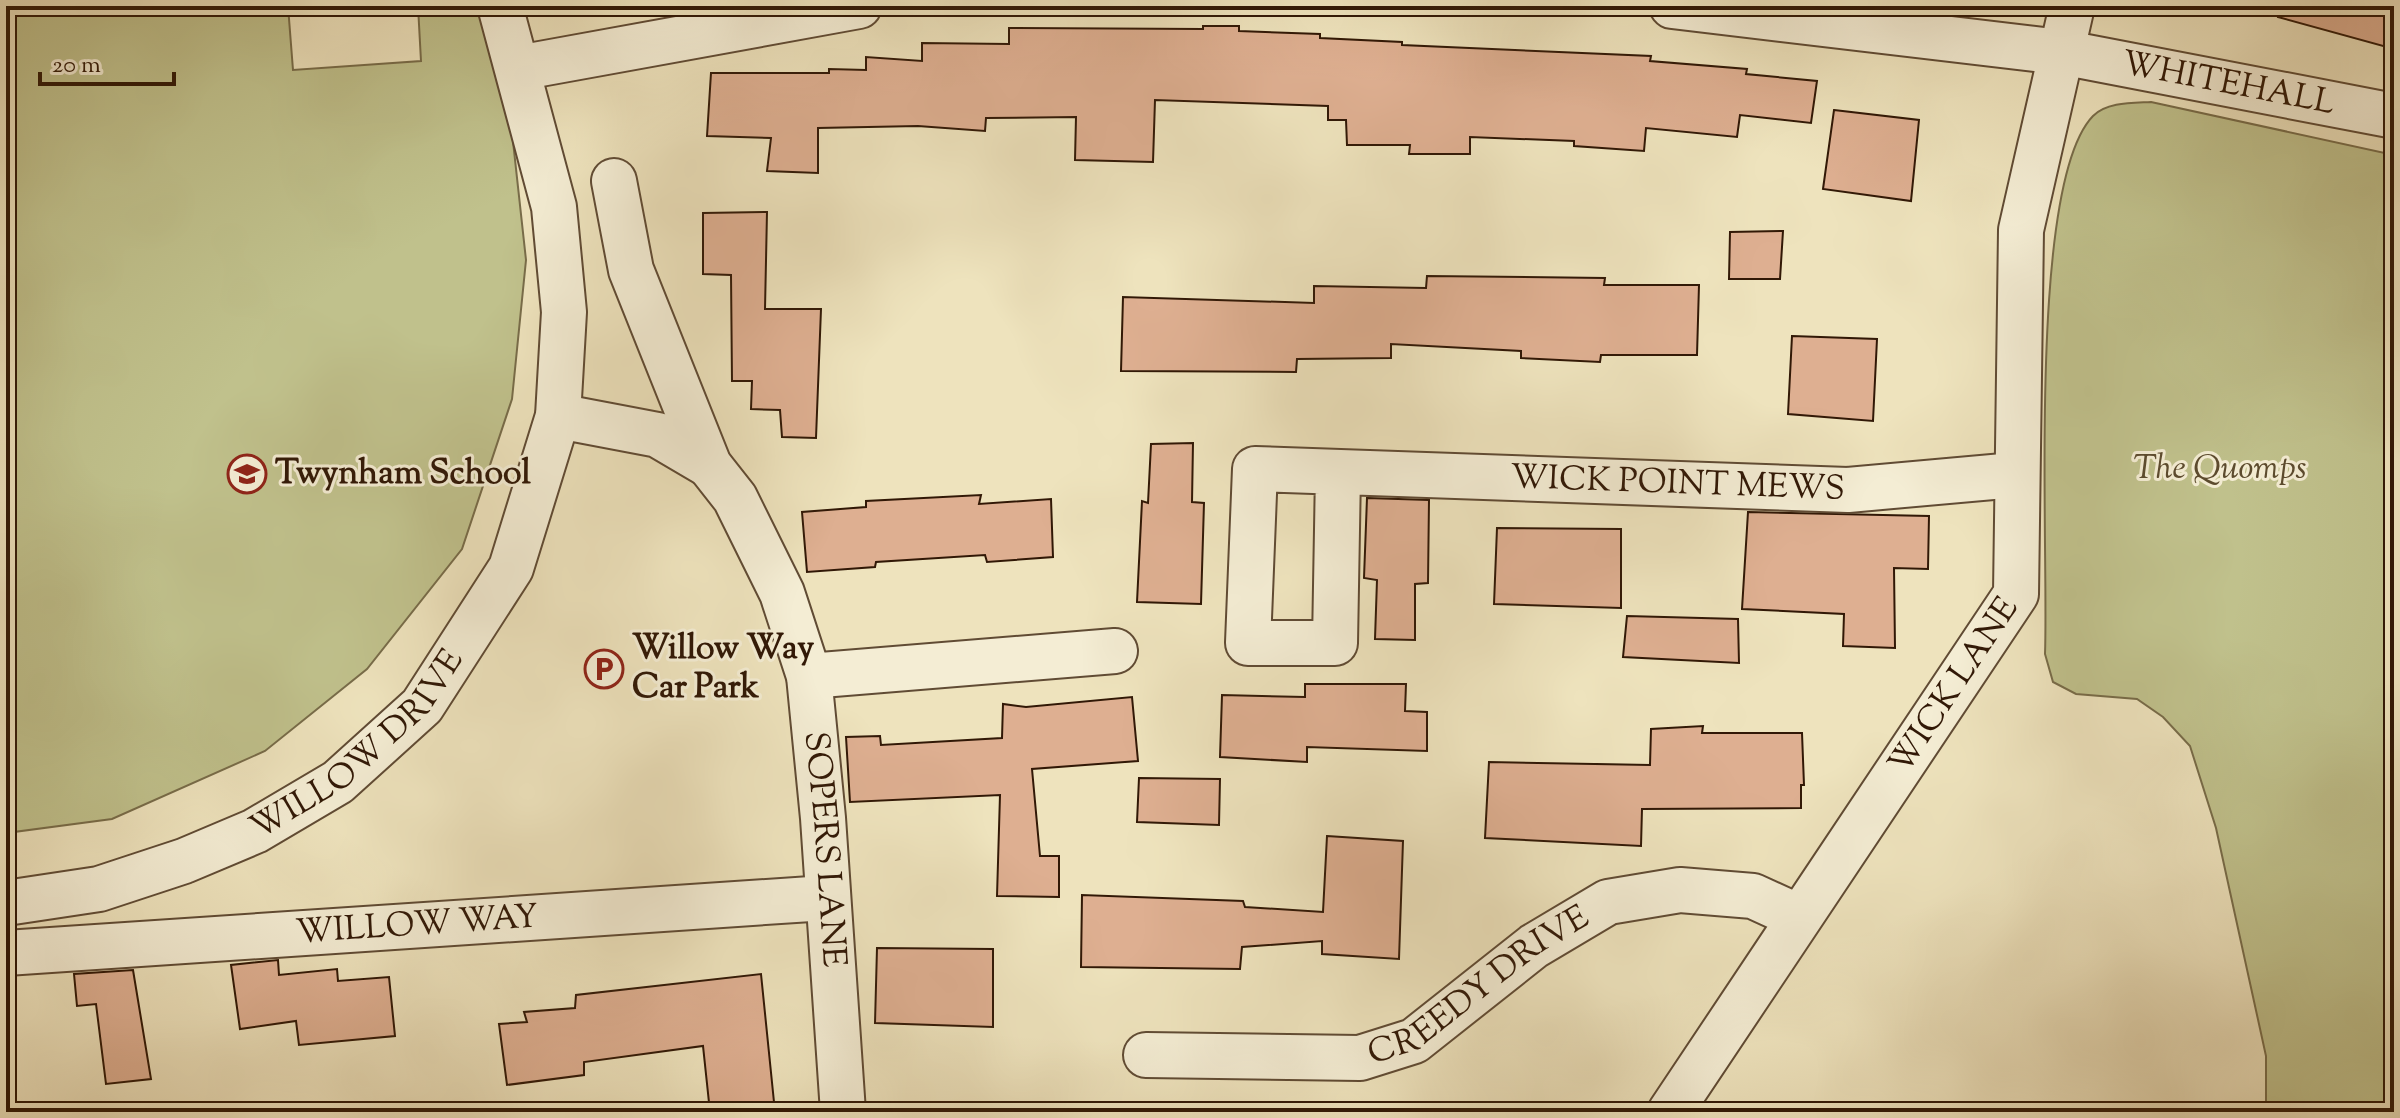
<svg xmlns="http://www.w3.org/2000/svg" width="2400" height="1118" viewBox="0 0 2400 1118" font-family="'Sorts Mill Goudy',serif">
<rect width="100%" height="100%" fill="#eee3bd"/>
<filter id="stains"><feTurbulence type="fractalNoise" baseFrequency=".0025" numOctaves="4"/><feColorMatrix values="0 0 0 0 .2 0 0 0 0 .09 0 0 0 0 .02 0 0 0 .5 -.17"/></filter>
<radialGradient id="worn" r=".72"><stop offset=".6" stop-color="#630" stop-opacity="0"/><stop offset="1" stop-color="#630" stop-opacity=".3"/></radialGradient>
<!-- green -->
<g fill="#c0c18c" stroke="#786c49" stroke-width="2">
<path d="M 6,6 L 288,6 L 293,70 L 421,61 L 418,6 L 480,6 L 510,114 L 526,260 L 512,399 L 462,549 L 367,669 L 265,751 L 112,819 L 6,833 Z"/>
<path d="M 2151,102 L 2394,155 L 2394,1112 L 2266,1112 L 2266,1056 L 2216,828 L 2190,746 L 2163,717 L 2137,699 L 2076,694 L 2053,682 L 2045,654 C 2049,549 2027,184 2093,116 C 2107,102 2132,103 2151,102 Z"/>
</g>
<!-- building -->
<g fill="#deaf91" stroke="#311806" stroke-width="2">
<path d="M 2280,6 L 2394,6 L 2394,49 L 2278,17 Z"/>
<path d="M 1203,26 L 1239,26 L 1239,31 L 1320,34 L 1320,38 L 1402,42 L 1402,45 L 1651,56 L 1650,61 L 1747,69 L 1746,74 L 1817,81 L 1811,123 L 1740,115 L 1737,137 L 1646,128 L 1644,151 L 1574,146 L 1574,141 L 1470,137 L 1470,154 L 1409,154 L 1410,145 L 1347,145 L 1346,120 L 1328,120 L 1328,106 L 1155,100 L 1153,162 L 1075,160 L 1076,117 L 986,118 L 985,131 L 918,126 L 818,128 L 818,173 L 767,171 L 771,138 L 707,136 L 711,73 L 829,73 L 829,69 L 866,70 L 866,57 L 922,61 L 922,43 L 1009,44 L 1009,28 L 1203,29 Z"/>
<path d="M 1834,110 L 1919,120 L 1911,201 L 1823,189 Z"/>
<path d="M 767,212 L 765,309 L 821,309 L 816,438 L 782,437 L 780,410 L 751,409 L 752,381 L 732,381 L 731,275 L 703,274 L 703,213 Z"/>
<path d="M 1783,231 L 1780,279 L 1729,279 L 1730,232 Z"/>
<path d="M 1427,276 L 1605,278 L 1604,285 L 1699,285 L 1697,355 L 1601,355 L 1600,362 L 1521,358 L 1521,351 L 1391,344 L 1391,358 L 1297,359 L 1296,372 L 1121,371 L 1123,297 L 1314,303 L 1314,286 L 1426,288 Z"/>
<path d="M 1792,336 L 1877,339 L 1873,421 L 1788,414 Z"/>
<path d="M 1193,443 L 1192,502 L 1204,503 L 1201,604 L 1137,602 L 1142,501 L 1148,503 L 1151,444 Z"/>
<path d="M 981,495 L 979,504 L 1051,499 L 1053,557 L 987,562 L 985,555 L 876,562 L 875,567 L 807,572 L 802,512 L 866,507 L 866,501 Z"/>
<path d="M 1367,498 L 1429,500 L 1428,583 L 1415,584 L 1415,640 L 1375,639 L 1377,580 L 1364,578 Z"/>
<path d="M 1748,512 L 1929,516 L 1928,569 L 1894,568 L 1895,648 L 1843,646 L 1844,614 L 1742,609 Z"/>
<path d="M 1497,528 L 1621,529 L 1621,608 L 1494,604 Z"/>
<path d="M 1627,616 L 1738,619 L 1739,663 L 1623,657 Z"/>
<path d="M 1305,684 L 1406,684 L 1405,711 L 1427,712 L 1427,751 L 1307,747 L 1307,762 L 1220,757 L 1222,695 L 1305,697 Z"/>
<path d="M 1132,697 L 1138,761 L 1032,769 L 1040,856 L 1059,856 L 1059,897 L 997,896 L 1000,795 L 850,802 L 846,737 L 880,736 L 881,745 L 1002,738 L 1003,704 L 1026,707 Z"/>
<path d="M 1703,726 L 1702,733 L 1802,733 L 1804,785 L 1801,785 L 1801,808 L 1642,809 L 1641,846 L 1485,838 L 1489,762 L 1650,765 L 1651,729 Z"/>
<path d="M 1139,778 L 1220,779 L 1219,825 L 1137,822 Z"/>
<path d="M 1327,836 L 1403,841 L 1399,959 L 1322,954 L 1322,941 L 1242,947 L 1240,969 L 1081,967 L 1082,895 L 1243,901 L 1245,907 L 1323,912 Z"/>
<path d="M 877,948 L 993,949 L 993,1027 L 875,1023 Z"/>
<path d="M 278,960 L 279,975 L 337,969 L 338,981 L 389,977 L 395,1036 L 299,1045 L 296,1021 L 240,1029 L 231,965 Z"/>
<path d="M 133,970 L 151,1079 L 106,1084 L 96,1004 L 77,1006 L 74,974 Z"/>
<path d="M 761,974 L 775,1112 L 710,1112 L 703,1046 L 584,1062 L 584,1075 L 507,1085 L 499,1024 L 527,1022 L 524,1012 L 575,1008 L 576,995 Z"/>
</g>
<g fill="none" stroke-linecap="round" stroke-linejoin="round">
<!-- minor casing -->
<g stroke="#604b34" stroke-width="48">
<g id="minor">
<path id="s1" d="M 1672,6 L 2061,52 L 2394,116"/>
<path d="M 518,68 L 859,6"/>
<path id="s2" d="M 614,181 L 631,270 L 709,465 L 735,498 L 782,593 L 809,676 L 823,818 L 843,1112"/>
<path d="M 558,416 L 658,435 L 709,465"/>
<path id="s3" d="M 1338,473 L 1335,643 L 1248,643 L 1255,469 L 1848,490 L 2015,475"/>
<path d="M 809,676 L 1115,651"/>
<path id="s4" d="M 6,953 L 826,898"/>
<path id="s5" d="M 1146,1055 L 1360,1058 L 1414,1041 L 1534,946 L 1608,902 L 1680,890 L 1753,896 L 1799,917"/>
<path id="s6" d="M 1670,1112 L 2016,594 L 2021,230 L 2072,6"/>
</g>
</g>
<!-- tertiary casing -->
<g stroke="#604b34" stroke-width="48">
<g id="tertiary">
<path id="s7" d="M 6,903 L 99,889 L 184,861 L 255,831 L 338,782 L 422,706 L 511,568 L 558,416 L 564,312 L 554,207 L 500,6"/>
</g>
</g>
<!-- minor -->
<use href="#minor" stroke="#f4edd4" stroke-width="44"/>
<!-- tertiary -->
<use href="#tertiary" stroke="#f4edd4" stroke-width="44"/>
</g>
<!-- icons -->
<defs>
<g id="school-ring" transform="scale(2)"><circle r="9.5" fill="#f4edd4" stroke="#8f2418" stroke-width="1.5"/><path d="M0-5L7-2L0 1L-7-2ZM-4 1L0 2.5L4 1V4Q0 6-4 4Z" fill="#8f2418"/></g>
<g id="parking-ring" transform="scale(2)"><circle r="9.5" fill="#f4edd4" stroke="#8f2418" stroke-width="1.5"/><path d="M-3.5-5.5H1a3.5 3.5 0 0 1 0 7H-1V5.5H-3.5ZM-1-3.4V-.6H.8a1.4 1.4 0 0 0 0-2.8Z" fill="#8f2418"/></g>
</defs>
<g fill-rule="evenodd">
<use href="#school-ring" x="247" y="474"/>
<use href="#parking-ring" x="604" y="669"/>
</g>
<g text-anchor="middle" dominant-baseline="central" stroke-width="6" stroke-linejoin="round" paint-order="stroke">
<!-- street labels -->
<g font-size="34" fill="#311806" stroke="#f4edd4">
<text stroke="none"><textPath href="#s1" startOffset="562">WHITEHALL</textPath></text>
<text stroke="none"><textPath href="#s3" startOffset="854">WICK POINT MEWS</textPath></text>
<text stroke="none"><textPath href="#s6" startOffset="512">WICK LANE</textPath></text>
<text stroke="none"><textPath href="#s7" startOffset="396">WILLOW DRIVE</textPath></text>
<text stroke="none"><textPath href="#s2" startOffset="710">SOPERS LANE</textPath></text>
<text stroke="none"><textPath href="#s4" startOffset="412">WILLOW WAY</textPath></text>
<text stroke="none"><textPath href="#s5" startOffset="354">CREEDY DRIVE</textPath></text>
</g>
<!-- park labels -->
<g font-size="34" font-style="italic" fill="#5c4b2e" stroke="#f4edd4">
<text x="2220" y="469">The Quomps</text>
</g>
<!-- poi labels -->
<g font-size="34" font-weight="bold" fill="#311806" stroke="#f4edd4" text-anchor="start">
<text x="275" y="474">Twynham School</text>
<text x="632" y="649">Willow Way<tspan x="632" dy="39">Car Park</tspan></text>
</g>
</g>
<!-- margin -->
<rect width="2400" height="1118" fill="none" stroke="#eee3bd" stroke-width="32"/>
<rect x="8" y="8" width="2384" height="1102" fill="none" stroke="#311806" stroke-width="4"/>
<rect x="16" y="16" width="2368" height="1086" fill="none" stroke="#311806" stroke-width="2"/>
<!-- scale -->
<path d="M40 72v12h134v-12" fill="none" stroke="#311806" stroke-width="4"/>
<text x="52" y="72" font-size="24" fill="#311806" stroke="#f4edd4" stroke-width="6" paint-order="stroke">20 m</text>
<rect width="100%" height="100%" filter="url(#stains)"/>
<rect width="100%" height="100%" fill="url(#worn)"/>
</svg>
